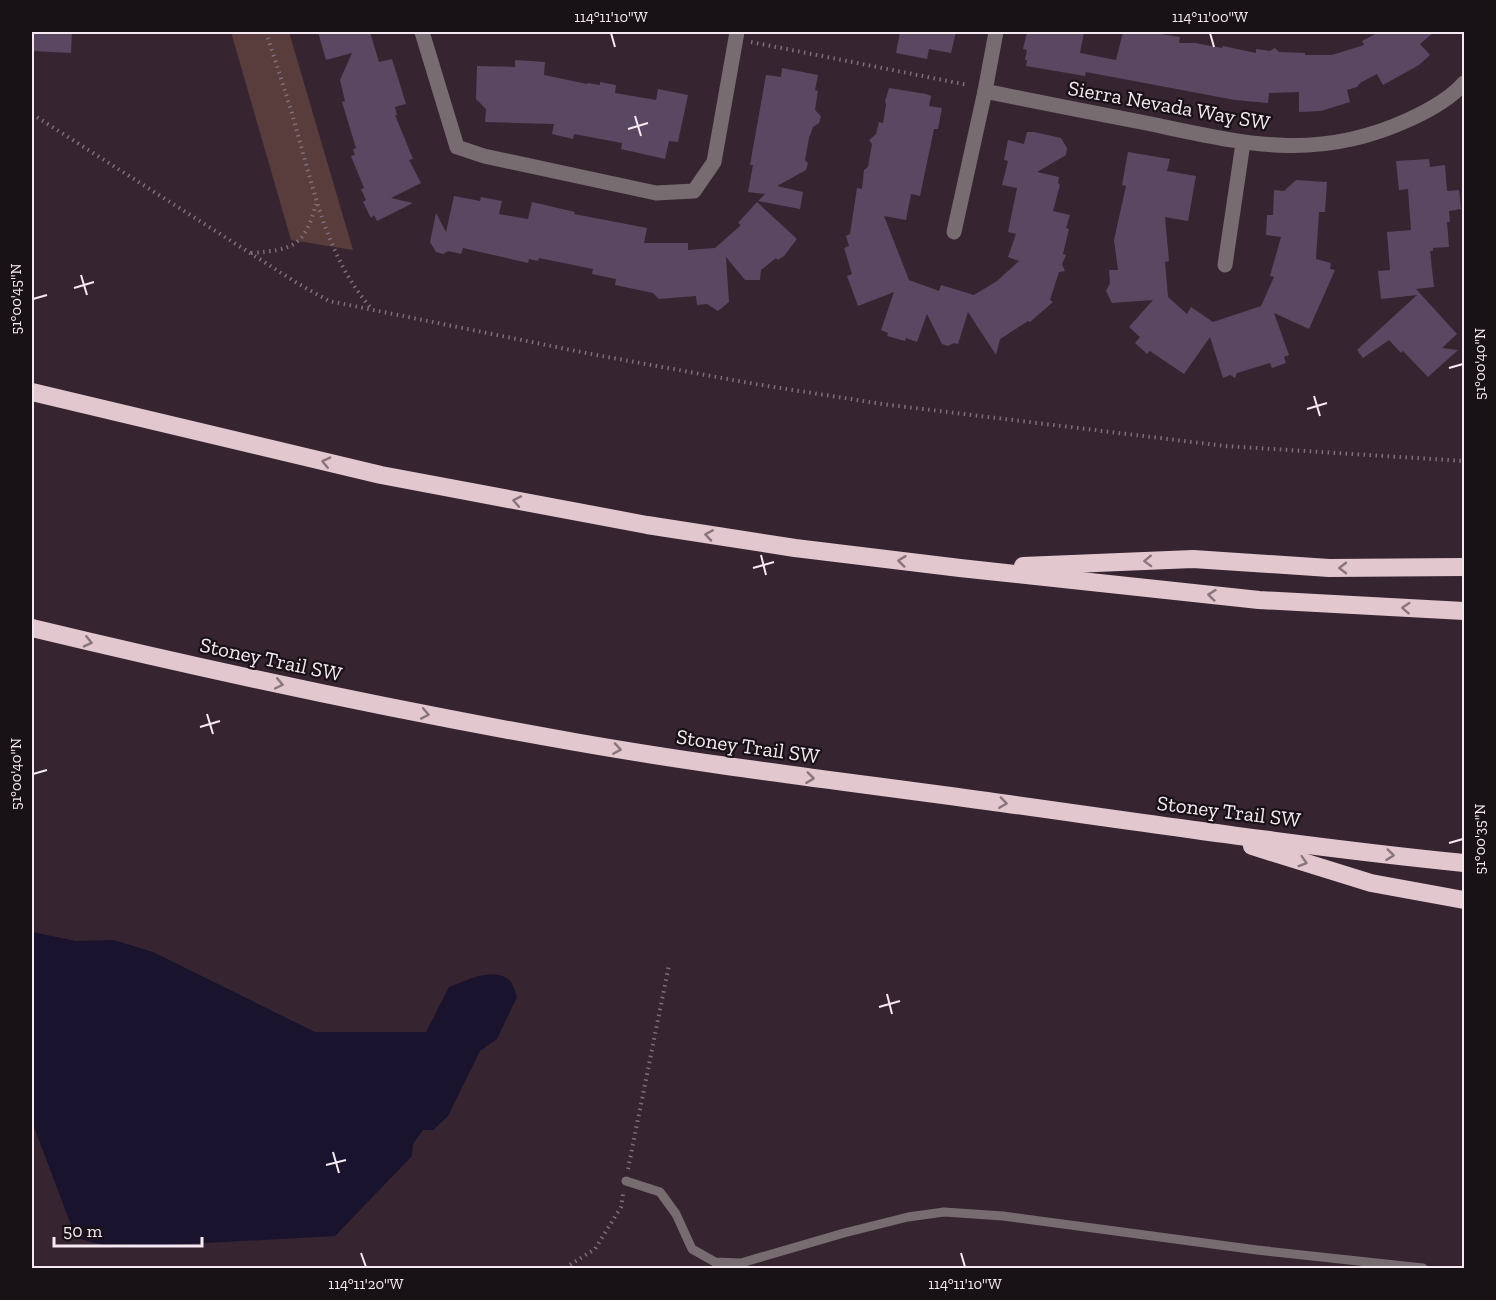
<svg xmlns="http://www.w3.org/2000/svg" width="1496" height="1300" viewBox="0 0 1496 1300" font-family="'Zilla Slab',serif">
<rect width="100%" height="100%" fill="#362531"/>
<!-- green -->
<path fill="#593c3c" d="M 231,32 L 289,32 L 353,250 L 291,240 Z"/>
<!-- water -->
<path fill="#1a132d" d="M 32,932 L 76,941 L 114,940 L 153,952 L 315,1032 L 426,1032 L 449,987 C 466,981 492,966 509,980 C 513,983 515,991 517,997 L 497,1039 L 480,1051 L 448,1116 L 433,1130 L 423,1130 L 413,1144 L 412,1156 L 335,1236 L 115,1248 L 76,1238 L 32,1122 Z"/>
<!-- building -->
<g fill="#5a4762">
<path d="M 32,32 L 72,32 L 71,53 L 32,51 Z"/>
<path d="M 318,32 L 370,32 L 379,62 L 392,59 L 406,104 L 395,107 L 397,115 L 395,115 L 413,159 L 409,160 L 421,183 L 391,198 L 413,203 L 377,221 L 374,215 L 371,218 L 363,202 L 366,200 L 361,189 L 364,188 L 351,156 L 355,155 L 353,149 L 356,148 L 342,102 L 345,101 L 340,80 L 352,53 L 326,60 Z"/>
<path d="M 900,32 L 956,32 L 951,53 L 929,49 L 927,59 L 896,53 Z"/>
<path d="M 1027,32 L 1084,32 L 1080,53 L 1116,60 L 1123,32 L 1147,32 L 1180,37 L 1179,43 L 1195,43 L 1222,48 L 1223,46 L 1256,53 L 1256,49 L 1270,51 L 1275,48 L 1279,52 L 1305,53 L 1305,55 L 1332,55 L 1364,45 L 1362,41 L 1379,32 L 1434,32 L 1420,44 L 1430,55 L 1419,65 L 1383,85 L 1377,74 L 1360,83 L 1357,87 L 1347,90 L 1350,102 L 1321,111 L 1299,112 L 1299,92 L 1269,93 L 1268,103 L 1235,100 L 1086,72 L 1085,76 L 1026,66 L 1027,60 L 1025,60 L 1027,50 L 1023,49 Z"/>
<path d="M 515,60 L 545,62 L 544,75 L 587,84 L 588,83 L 600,85 L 600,82 L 616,85 L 615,93 L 656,100 L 658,89 L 688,95 L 678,142 L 669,141 L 665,159 L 621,149 L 622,143 L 574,134 L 573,139 L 552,134 L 554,124 L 485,122 L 486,109 L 476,99 L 477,66 L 515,67 Z"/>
<path d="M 782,68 L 818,75 L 815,90 L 818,91 L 815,110 L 821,116 L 819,123 L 813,127 L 809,138 L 805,160 L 808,163 L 806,170 L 777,186 L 803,192 L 800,209 L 758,201 L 765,194 L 748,192 L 753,165 L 750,165 L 766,75 L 781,77 Z"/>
<path d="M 889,88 L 926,94 L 931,96 L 929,106 L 942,108 L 938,129 L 934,129 L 920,196 L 911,194 L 906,220 L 884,216 L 909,280 L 939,291 L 941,285 L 974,295 L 997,281 L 1019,261 L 1008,257 L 1016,234 L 1008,232 L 1017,188 L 1002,185 L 1008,161 L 1004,160 L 1008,140 L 1024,144 L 1027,132 L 1034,132 L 1061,138 L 1067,148 L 1066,155 L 1037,172 L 1059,177 L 1058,183 L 1060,185 L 1053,211 L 1070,215 L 1066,228 L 1069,229 L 1063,254 L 1066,255 L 1062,264 L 1065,271 L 1059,272 L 1050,300 L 1053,302 L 1030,322 L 1028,321 L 1000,339 L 996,355 L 968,312 L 958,344 L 954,343 L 948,346 L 942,344 L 927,314 L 917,342 L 906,338 L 905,341 L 887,336 L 888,333 L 881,330 L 894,292 L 858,306 L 847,276 L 852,274 L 844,248 L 849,246 L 846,236 L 850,234 L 857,188 L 862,189 L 864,170 L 868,167 L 872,144 L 869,140 L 876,134 L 879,122 L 883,123 L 886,105 L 885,101 Z"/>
<path d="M 1128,152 L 1170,159 L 1167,171 L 1196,176 L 1188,221 L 1165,217 L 1169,261 L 1165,262 L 1168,297 L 1187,314 L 1191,307 L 1213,322 L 1261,306 L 1274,277 L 1270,276 L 1281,237 L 1266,235 L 1267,215 L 1273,215 L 1274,190 L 1284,191 L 1296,180 L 1327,182 L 1325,212 L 1319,212 L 1316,259 L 1331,263 L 1330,269 L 1335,270 L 1309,329 L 1274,313 L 1289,355 L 1284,357 L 1286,363 L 1272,368 L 1270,363 L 1237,373 L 1235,378 L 1230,375 L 1223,378 L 1210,337 L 1184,374 L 1150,351 L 1147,354 L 1135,343 L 1140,337 L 1129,327 L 1153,300 L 1112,303 L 1106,291 L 1110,283 L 1109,270 L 1118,270 L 1114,240 L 1126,186 L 1122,185 Z"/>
<path d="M 1429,159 L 1430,167 L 1445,165 L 1447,191 L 1459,190 L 1461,209 L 1449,211 L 1450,222 L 1447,222 L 1449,247 L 1433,248 L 1433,251 L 1430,251 L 1434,287 L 1416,289 L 1457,334 L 1442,348 L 1458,350 L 1428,377 L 1403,351 L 1401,353 L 1389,340 L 1363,358 L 1357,350 L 1417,295 L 1381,299 L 1378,271 L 1390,270 L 1387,232 L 1411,230 L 1408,189 L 1399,190 L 1396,161 Z"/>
<path d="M 454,196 L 480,201 L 481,197 L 502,201 L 499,214 L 528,219 L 532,202 L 575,212 L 574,214 L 647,228 L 644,243 L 688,243 L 688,250 L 715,248 L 741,225 L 738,223 L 757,202 L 797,239 L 784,256 L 778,260 L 776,258 L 761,270 L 760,280 L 745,280 L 726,257 L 729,302 L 718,311 L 707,304 L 697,305 L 696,296 L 659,299 L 653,293 L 615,285 L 616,279 L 592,274 L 593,269 L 539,258 L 538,261 L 529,259 L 528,263 L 463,248 L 461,254 L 448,251 L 443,254 L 436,252 L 430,242 L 436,213 L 446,232 Z"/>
</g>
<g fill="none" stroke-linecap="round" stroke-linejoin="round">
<!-- path -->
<g stroke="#7e6f7a" stroke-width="4" stroke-dasharray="1.5 4.5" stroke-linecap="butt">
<path d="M 266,32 C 276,64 287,95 296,128 C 314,190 327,258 371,308"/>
<path d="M 751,42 L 968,85"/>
<path d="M 32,114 L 297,283 L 329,301 L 591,354 L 755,384 L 882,404 L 1225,446 L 1464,461"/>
<path d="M 251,253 C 293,250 305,246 316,204"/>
<path d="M 628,1169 L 669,965"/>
<path d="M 565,1268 L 595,1249 L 621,1207 L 623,1194"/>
</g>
<!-- service -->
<path stroke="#776c6f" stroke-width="9" d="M 626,1181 L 660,1192 L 676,1214 L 692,1249 L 715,1262 L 741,1263 L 844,1233 L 908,1217 L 944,1212 L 1003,1216 L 1257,1250 L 1423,1268"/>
<!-- minor -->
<g stroke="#776c6f" stroke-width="15">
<path d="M 422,32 L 457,147 L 484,156 L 656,193 L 694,191 L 714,162 L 737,32"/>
<path d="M 985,91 C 1037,102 1089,112 1141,122 C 1239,142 1312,164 1408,120 C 1428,111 1450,99 1464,83"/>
<path d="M 954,232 L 985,91 L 996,32"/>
<path d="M 1225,265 L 1243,143"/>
</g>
<!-- motorway -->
<g stroke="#e3c7cf" stroke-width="18">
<path d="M 32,392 L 381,475 L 647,525 L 795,548 L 960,568 L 1259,600 L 1464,611"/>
<path d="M 1023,566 L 1193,559 L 1329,568 L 1464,567"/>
<path d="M 32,628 C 211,671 392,710 575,742 C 711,766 849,782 987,801 C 1146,823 1305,847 1464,863"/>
<path d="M 1252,846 L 1371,883 L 1464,900"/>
</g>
</g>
<!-- one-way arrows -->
<defs><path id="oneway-chevron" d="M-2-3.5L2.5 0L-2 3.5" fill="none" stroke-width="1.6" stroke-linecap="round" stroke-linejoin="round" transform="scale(1.5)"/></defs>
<g stroke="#88757c">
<use href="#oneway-chevron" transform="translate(326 462) rotate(-167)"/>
<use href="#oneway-chevron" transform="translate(517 501) rotate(-169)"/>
<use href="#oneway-chevron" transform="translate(709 535) rotate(-171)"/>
<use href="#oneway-chevron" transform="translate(902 561) rotate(-173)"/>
<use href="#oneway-chevron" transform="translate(1148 561) rotate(178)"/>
<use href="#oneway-chevron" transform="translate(1343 568) rotate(180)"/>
<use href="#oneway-chevron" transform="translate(1212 595) rotate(-174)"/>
<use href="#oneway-chevron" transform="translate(1406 608) rotate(-177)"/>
<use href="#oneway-chevron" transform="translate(88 642) rotate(13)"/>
<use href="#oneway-chevron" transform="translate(279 684) rotate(12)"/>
<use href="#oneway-chevron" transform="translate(425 714) rotate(11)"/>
<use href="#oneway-chevron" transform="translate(617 749) rotate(9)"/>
<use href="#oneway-chevron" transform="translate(810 778) rotate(7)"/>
<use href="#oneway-chevron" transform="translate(1003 803) rotate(8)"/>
<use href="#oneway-chevron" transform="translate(1390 855) rotate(7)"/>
<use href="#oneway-chevron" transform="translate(1303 862) rotate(17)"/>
</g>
<!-- ticks -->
<path fill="none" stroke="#f6eaf2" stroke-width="2" d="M 611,33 L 615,47M 1210,33 L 1214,47M 635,116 L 641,136M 628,129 L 648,123M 81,275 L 87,295M 74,288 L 94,282M 33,299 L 47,295M 1449,368 L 1463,364M 1314,396 L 1320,416M 1307,409 L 1327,403M 761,555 L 766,575M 753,568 L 774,562M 207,714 L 213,734M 200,727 L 220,721M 33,774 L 47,770M 1449,843 L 1463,839M 887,994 L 892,1014M 879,1007 L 900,1001M 333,1152 L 339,1173M 326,1165 L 346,1160M 361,1253 L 366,1267M 961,1253 L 965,1267"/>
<g text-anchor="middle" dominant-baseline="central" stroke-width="4.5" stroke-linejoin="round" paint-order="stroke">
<!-- street labels -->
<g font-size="21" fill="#f6eaf2" stroke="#181116">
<text transform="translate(1169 105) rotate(10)">Sierra Nevada Way SW</text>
<text transform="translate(271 659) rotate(12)">Stoney Trail SW</text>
<text transform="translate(748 746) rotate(8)">Stoney Trail SW</text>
<text transform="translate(1229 811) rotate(7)">Stoney Trail SW</text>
</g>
</g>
<!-- border -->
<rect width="1496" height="1300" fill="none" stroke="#181116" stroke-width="66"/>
<!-- scale -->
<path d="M54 1237v9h148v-9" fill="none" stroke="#f6eaf2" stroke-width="3"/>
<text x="63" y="1237" font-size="18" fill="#f6eaf2" stroke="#181116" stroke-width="4.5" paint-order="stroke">50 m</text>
<rect x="33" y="33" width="1430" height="1234" fill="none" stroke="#f6eaf2" stroke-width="2"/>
<g font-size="15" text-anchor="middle" fill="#f6eaf2">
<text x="611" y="22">114°11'10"W</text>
<text x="1210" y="22">114°11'00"W</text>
<text transform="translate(16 299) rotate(-90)" y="5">51°00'45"N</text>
<text transform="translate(1480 364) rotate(-90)" y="5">51°00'40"N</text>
<text transform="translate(16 774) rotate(-90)" y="5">51°00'40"N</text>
<text transform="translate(1480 839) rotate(-90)" y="5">51°00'35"N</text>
<text x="366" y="1289">114°11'20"W</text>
<text x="965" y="1289">114°11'10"W</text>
</g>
</svg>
